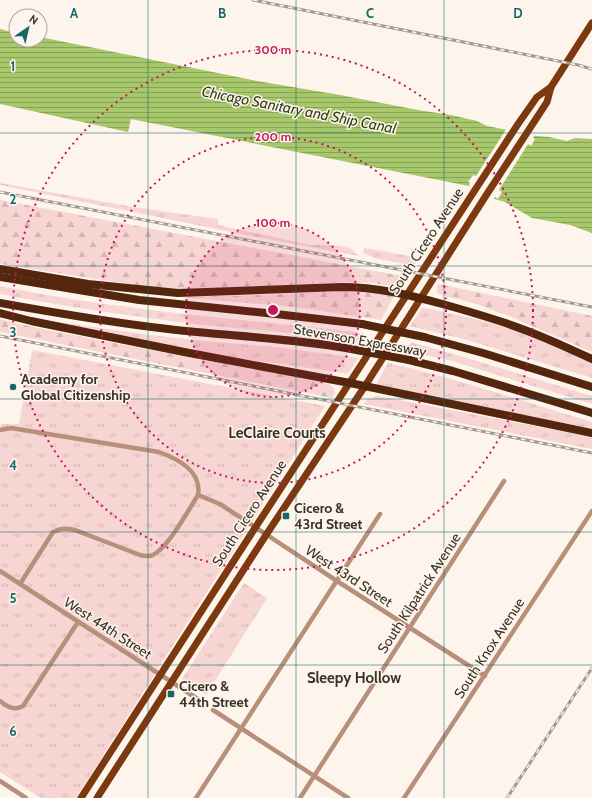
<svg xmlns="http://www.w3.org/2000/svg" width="592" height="798" viewBox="0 0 592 798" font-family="Cabin,sans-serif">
<defs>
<pattern id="grass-tufts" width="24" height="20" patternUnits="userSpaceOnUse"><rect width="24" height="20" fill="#f7d5d3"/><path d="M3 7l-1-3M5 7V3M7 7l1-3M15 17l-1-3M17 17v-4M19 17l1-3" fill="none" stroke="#d4b7b5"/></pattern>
<pattern id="forest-firs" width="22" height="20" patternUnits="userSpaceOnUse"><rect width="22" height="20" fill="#f7d5d3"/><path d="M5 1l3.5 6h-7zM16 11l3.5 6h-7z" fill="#d4b7b5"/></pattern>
<pattern id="water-rules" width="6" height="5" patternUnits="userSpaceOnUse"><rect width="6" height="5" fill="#a6c76a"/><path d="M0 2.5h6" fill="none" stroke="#88a257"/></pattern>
</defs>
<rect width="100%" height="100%" fill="#fdf5ec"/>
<!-- grass -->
<g fill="url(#grass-tufts)">
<path d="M 0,183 L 133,207 L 218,219 L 218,225 L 311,245 L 331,245 L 345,247 L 350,248 L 359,256 L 246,235 L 0,185 Z"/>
<path d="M 364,248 L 415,257 L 417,261 L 414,266 L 374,258 L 363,253 Z"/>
<path d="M 0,286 C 120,311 242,319 364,333 L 359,342 C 307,333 256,330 204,325 C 136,317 68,307 0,294 Z"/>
<path d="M 422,308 L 426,308 C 453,314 480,319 507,328 C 536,337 564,351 592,363 L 592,378 L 467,340 L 410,326 Z"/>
<path d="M 51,321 L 150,335 L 204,341 L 276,347 L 358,358 L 348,374 C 301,366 253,361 206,354 C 154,345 102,333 51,323 Z"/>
<path d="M 411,342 L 464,357 L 592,396 L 592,404 L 449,360 L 406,351 Z"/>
<path d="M 32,350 L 325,406 L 76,798 L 41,798 L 0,772 L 0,426 L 3,424 L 19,424 Z"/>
<path d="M 388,363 C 457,378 524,402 592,422 L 592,429 L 376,385 Z"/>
<path d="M 377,396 L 592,437 L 592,449 L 364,404 L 368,399 Z"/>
<path d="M 244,583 L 267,598 L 206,695 L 182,679 Z"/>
</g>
<!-- forest -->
<g fill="url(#forest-firs)">
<path d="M 0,200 L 407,277 L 401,284 L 397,287 L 373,283 L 345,282 L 221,288 L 180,289 L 148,287 L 0,264 Z"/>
<path d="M 438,284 L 592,316 L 592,352 L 509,316 L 476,304 L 438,294 L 437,289 Z"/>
<path d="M 336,291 L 366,291 L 394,296 L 381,320 L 295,307 L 178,297 L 264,295 Z"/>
<path d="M 0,319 C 32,328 66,333 98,340 C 175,355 252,368 329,384 L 334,388 L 335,393 L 332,398 L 0,332 Z"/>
</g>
<!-- water -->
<path fill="url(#water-rules)" d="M 0,29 L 16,33 L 16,40 L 40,40 L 40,37 L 257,81 L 340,95 L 418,110 L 451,115 L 477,121 L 487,126 L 537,136 L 549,137 L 567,141 L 575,138 L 592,139 L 592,233 L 570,225 L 532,218 L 505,202 L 491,198 L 469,186 L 131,119 L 128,132 L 0,104 Z"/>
<!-- pier -->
<path fill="#fdf5ec" d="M 507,128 L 532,133 L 535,135 L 533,138 L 535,139 L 531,146 L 528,144 L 499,190 L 502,192 L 498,199 L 495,197 L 493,200 L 469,186 L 470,183 L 468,182 L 473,175 L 476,176 Z"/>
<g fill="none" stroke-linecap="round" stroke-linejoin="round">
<!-- street -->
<g stroke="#b88f7b" stroke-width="4.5">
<path d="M 0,430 L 11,428 L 159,452 C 178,459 202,471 198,495 C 189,509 166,552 150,556 C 147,556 143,556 140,555 L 75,530 C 66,528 61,528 53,532 L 20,584"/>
<path d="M 198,495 L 220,504 L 337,581 L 485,676"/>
<path d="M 0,571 L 204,703"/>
<path d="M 0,701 C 8,707 14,711 23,706 L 78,622"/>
<path d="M 213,710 L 348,798"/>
<path d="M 0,781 L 26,798"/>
<path d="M 196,798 L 380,514"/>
<path d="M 300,798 L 504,481"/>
<path d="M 404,798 L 592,511"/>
</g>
<!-- primary -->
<g stroke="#7c380e" stroke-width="7">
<path d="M 81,798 L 255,528 L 518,124 L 537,97 L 551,87"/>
<path d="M 97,798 L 266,535 L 365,386 L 485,197 L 547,102 L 551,87 L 592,23"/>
</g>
<!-- highway -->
<g stroke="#53260d" stroke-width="8">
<path d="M 0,269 L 88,284 L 178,293 L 341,287 C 378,287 410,295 446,305 C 474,313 503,321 530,332 C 551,340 572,350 592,359"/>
<path d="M 0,277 L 139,300 L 276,314 L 362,324"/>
<path d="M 0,303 C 56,313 112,323 168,329 C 228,336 287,338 346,348"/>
<path d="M 0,313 L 31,321 L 184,352 L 350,383 L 592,433"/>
<path d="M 424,337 L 483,353 L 592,387"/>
<path d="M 409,360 L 453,371 L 592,413"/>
</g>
<!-- rail casing -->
<g stroke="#a19990" stroke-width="3">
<g id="rail">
<path d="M 253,0 L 578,65 L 592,69"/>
<path d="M 0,192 L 592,307"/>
<path d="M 0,336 L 592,453"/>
<path d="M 507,798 L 592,668"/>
</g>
</g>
<!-- rail -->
<use href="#rail" stroke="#fdf5ec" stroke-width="1.5" stroke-dasharray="4.5" stroke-linecap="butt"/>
<!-- highway-bridge -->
<g stroke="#53260d" stroke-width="8">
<path d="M 362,324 L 424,337"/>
<path d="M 346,348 L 409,360"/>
</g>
</g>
<!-- grid -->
<path fill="none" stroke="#18666c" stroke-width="1" stroke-opacity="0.55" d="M 148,0 L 148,798M 296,0 L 296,798M 444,0 L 444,798M 0,133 L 592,133M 0,266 L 592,266M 0,399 L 592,399M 0,532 L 592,532M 0,665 L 592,665"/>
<!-- distance rings -->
<circle cx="273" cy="310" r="87" fill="#c2185b" fill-opacity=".12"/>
<g fill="none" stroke="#c2185b" stroke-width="2" stroke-dasharray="2 4">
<circle cx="273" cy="310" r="87"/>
<circle cx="273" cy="310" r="173"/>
<circle cx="273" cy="310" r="260"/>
</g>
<!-- markers -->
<g fill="#18666c" stroke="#fdf5ec" stroke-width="1.5">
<circle cx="13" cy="387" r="4"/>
<rect x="282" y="512" width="8" height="8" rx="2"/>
<rect x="167" y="690" width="8" height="8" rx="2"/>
</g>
<g text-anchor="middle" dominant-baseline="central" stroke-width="3" stroke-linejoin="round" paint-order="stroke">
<!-- street labels -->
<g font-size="14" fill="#3a332a" stroke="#fdf5ec">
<text transform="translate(426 241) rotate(-57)">South Cicero Avenue</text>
<text transform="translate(360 340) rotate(10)">Stevenson Expressway</text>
<text transform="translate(249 513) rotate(-57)">South Cicero Avenue</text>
<text transform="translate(349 576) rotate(33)">West 43rd Street</text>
<text transform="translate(419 593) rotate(-57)">South Kilpatrick Avenue</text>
<text transform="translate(108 628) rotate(33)">West 44th Street</text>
<text transform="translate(489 648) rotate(-57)">South Knox Avenue</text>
</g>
<!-- poi labels -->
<g font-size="14" font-weight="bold" fill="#3a332a" stroke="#fdf5ec" text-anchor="start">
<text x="21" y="379">Academy for<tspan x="21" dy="16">Global Citizenship</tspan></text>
<text x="294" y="508">Cicero &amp;<tspan x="294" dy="16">43rd Street</tspan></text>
<text x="179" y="686">Cicero &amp;<tspan x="179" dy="16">44th Street</tspan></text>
</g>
<!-- water labels -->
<g font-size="15" font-style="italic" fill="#33401a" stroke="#fdf5ec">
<text transform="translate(299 110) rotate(11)">Chicago Sanitary and Ship Canal</text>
</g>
<!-- neighbourhood labels -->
<g font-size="15" font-weight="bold" fill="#3a332a" stroke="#fdf5ec">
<text x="277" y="433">LeClaire Courts</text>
<text x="354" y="678">Sleepy Hollow</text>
</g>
</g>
<g font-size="13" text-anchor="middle" font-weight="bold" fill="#18666c" stroke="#fdf5ec" stroke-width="3" stroke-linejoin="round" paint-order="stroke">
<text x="74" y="18">A</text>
<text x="222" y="18">B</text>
<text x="370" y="18">C</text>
<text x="518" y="18">D</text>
<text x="13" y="71">1</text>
<text x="13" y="204">2</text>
<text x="13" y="337">3</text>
<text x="13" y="470">4</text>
<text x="13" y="603">5</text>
<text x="13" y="736">6</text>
</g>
<circle cx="273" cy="310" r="6" fill="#c2185b" stroke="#fdf5ec" stroke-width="2"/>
<g font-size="12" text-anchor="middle" font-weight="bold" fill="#c2185b" stroke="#fdf5ec" stroke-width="3" stroke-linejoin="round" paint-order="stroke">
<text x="273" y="54">300 m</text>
<text x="273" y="141">200 m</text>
<text x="273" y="227">100 m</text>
</g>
<!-- north arrow -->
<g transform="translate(28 28) rotate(34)"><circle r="19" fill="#fdf5ec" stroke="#afa79e"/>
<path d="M0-3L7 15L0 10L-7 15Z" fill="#18666c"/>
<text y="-6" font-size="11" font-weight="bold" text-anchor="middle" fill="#3a332a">N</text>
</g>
</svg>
